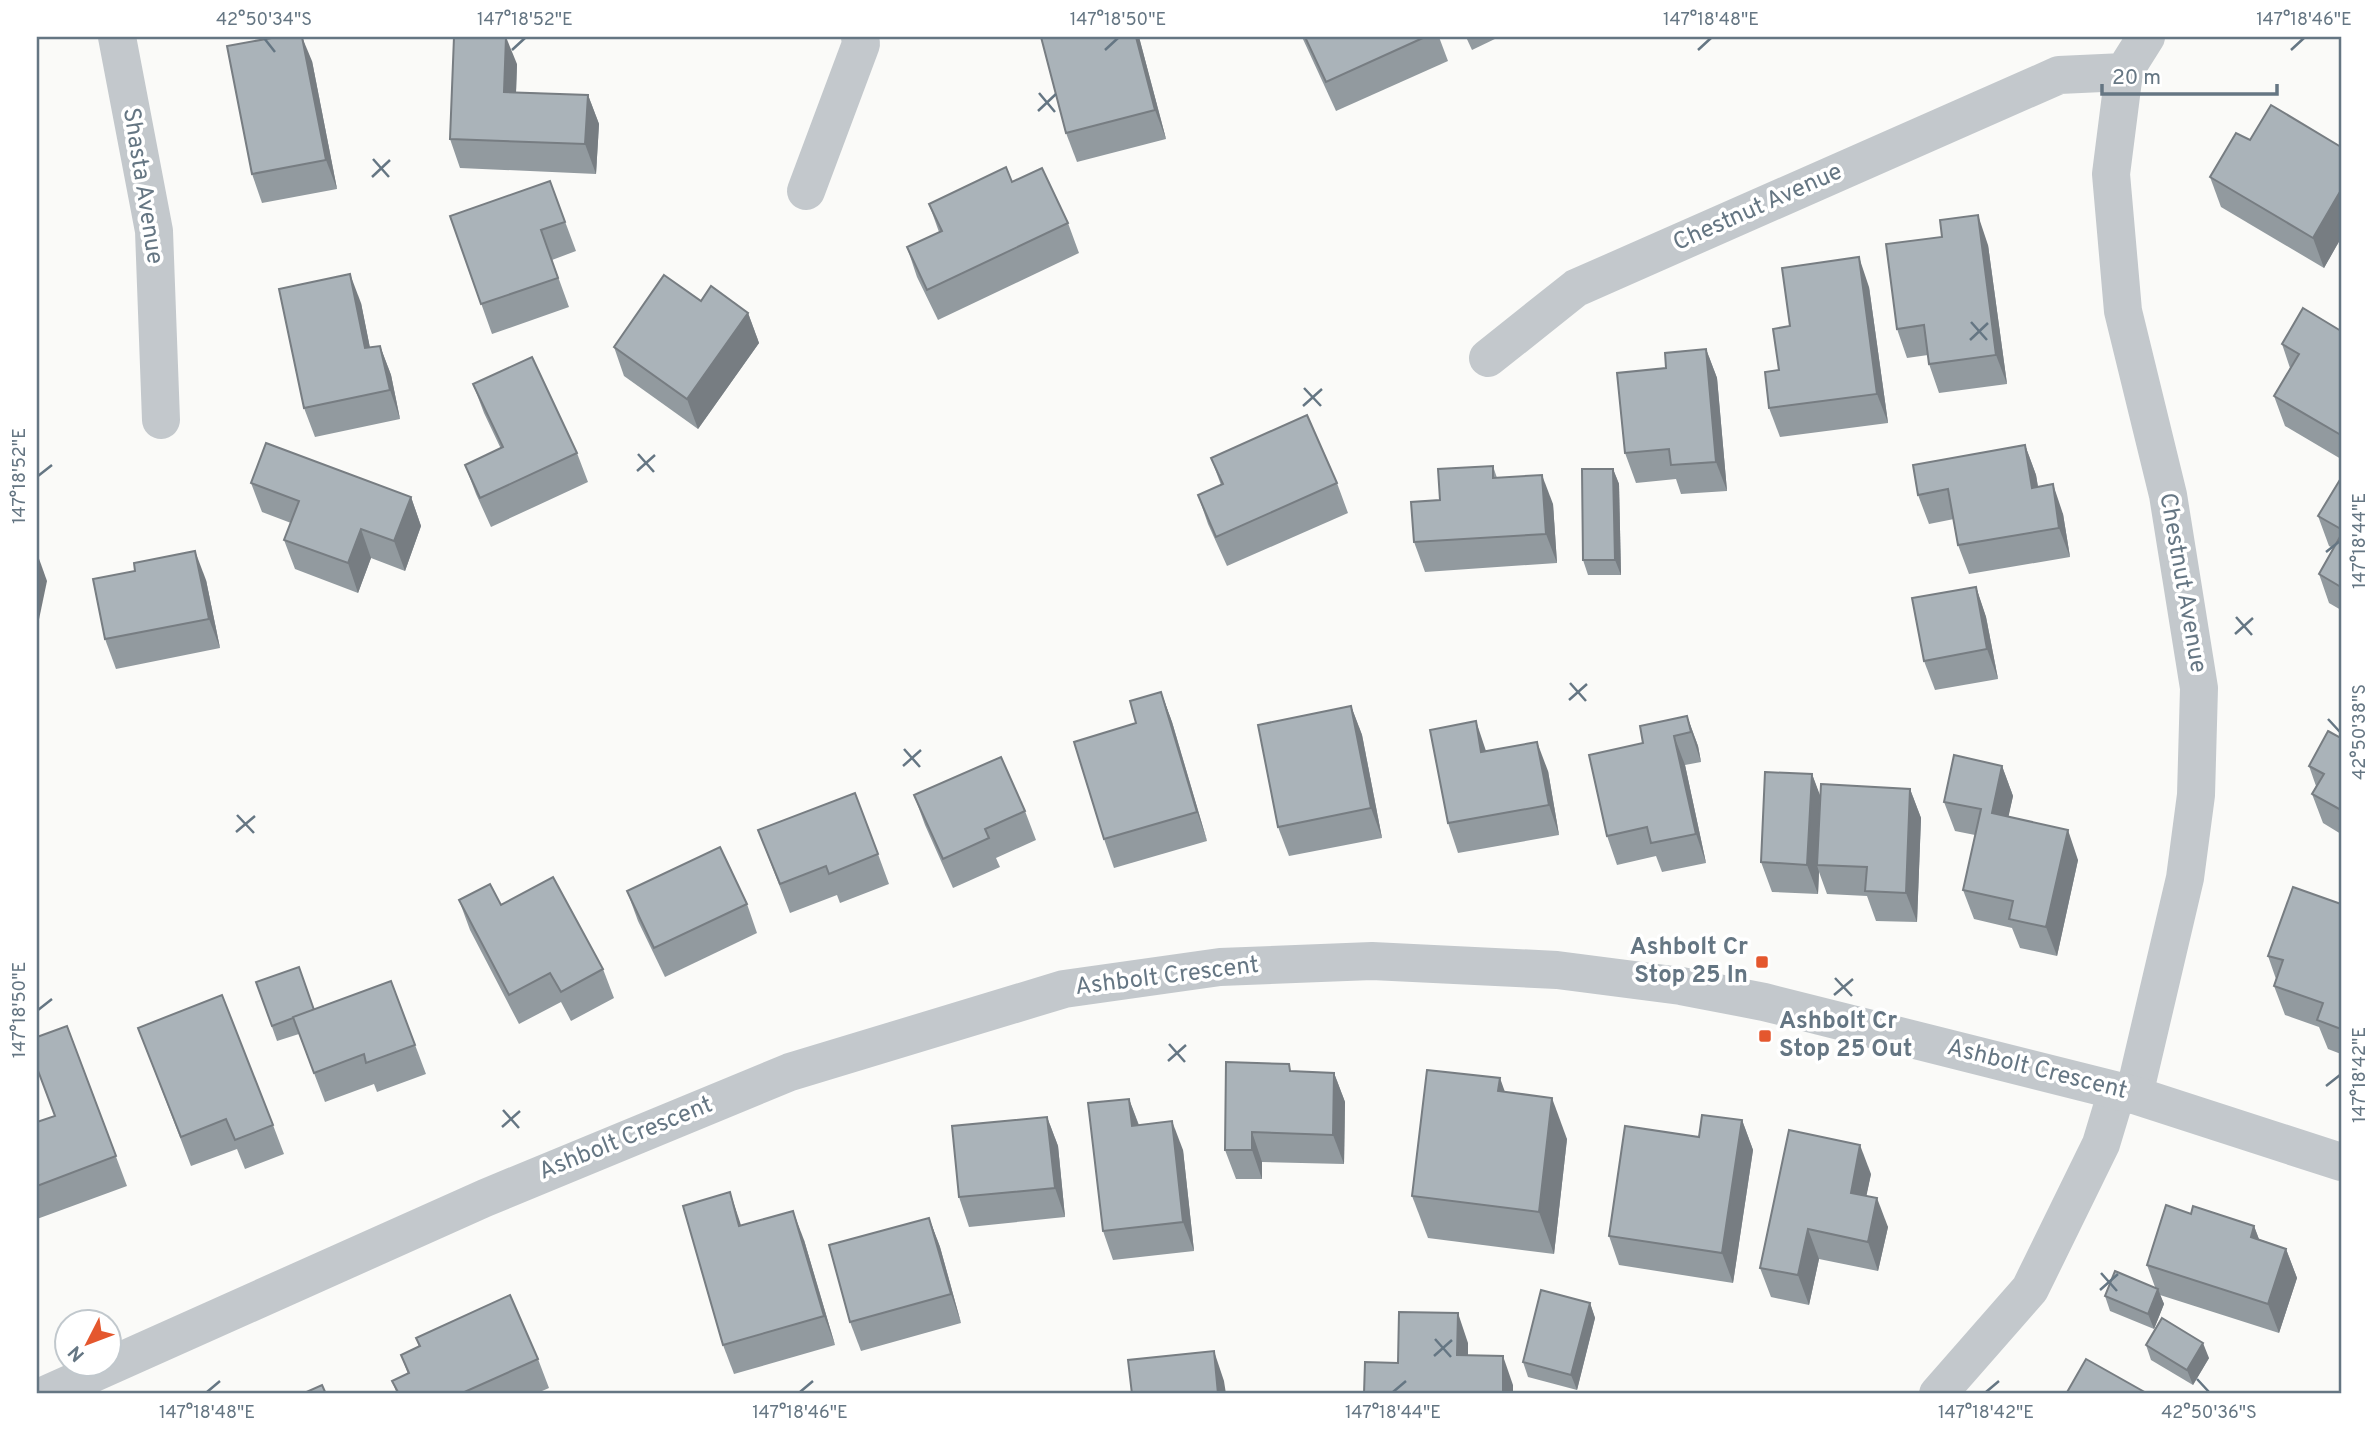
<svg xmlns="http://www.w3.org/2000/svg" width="2378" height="1431" viewBox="0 0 2378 1431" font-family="Overpass,sans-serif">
<rect width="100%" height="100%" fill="#fafaf8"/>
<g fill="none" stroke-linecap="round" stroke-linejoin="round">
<!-- minor -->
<g stroke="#c3c8cc" stroke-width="38">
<path d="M 117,37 L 154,231 L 161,420"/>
<path d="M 2124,72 L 2111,174 L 2123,311 L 2168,495 L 2199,688 L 2196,795 L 2185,878 L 2134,1095"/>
<path d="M 806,191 L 861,44 L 860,37"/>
<path d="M 1488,358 L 1576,288 L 2059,75 L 2124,72 L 2146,37"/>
<path d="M 1938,1394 L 2030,1289 L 2101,1144 L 2117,1091"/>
</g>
<!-- tertiary -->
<path stroke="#c3c8cc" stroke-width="38" d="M 47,1394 L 485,1198 L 790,1072 L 1064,989 L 1220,967 L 1372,961 L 1557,970 L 1681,986 L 1764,1002 L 2134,1095 L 2341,1162"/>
</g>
<!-- wall -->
<g fill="#929a9f">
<path d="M 1139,37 L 1166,139 L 1077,162 L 1066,133 Z"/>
<path d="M 1302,37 L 1439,37 L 1448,61 L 1336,111 Z"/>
<path d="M 1466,37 L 1499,37 L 1472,50 Z"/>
<path d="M 312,61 L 337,189 L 262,203 L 252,174 Z"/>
<path d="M 517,64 L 516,92 L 588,95 L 599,124 L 596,174 L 460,168 L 450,139 Z"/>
<path d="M 2250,140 L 2341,147 L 2341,238 L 2324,268 L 2221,207 L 2210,177 Z"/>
<path d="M 550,181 L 576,251 L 552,260 L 569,307 L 492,334 L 450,216 Z"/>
<path d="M 1012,182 L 1068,223 L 1079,253 L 938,320 L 917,277 L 907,247 L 939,232 L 929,204 Z"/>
<path d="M 1988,245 L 2007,384 L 1939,393 L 1929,364 L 1928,355 L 1907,358 L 1897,329 Z"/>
<path d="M 1869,287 L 1888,423 L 1780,437 L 1769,408 L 1790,326 Z"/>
<path d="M 701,301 L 748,313 L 759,343 L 698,429 L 624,376 L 614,347 Z"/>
<path d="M 361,303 L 370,348 L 380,346 L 391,375 L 400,419 L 315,437 L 304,408 Z"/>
<path d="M 2341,331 L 2341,459 L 2285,426 L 2274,396 L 2290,368 L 2282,344 Z"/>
<path d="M 1706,349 L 1717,378 L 1727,491 L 1681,494 L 1676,479 L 1636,483 L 1625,453 L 1666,368 Z"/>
<path d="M 473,384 L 577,453 L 588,482 L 491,527 L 476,494 L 465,465 L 501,449 L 484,413 Z"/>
<path d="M 2025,445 L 2036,475 L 2038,487 L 2063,514 L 2070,557 L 1969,574 L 1958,545 L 1954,519 L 1929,524 L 1918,495 Z"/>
<path d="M 1211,458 L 1337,483 L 1348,513 L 1227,566 L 1208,524 L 1198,495 L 1221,485 Z"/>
<path d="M 1493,466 L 1497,478 L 1553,504 L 1557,563 L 1425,572 L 1414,542 L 1440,500 Z"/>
<path d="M 1613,469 L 1619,484 L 1621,575 L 1588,575 L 1583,560 Z"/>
<path d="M 2341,478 L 2341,610 L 2329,603 L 2319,574 L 2333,548 L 2329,546 L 2318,516 Z"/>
<path d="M 251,483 L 411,497 L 421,526 L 405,571 L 371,558 L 358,593 L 295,569 L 284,540 L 291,523 L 262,512 Z"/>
<path d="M 206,580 L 220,648 L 116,669 L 105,639 Z"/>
<path d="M 1976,587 L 1986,617 L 1998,679 L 1935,690 L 1924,661 Z"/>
<path d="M 1161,692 L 1172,722 L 1207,841 L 1114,868 L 1104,839 L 1136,723 Z"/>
<path d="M 1351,706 L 1362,735 L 1382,838 L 1289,856 L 1278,827 Z"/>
<path d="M 1687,716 L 1698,746 L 1701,762 L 1685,765 L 1706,863 L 1662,872 L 1656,856 L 1617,865 L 1607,836 L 1643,743 Z"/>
<path d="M 2341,738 L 2341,834 L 2323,823 L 2312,794 L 2316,786 L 2309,766 Z"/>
<path d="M 1486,751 L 1548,771 L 1559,835 L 1458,853 L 1448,823 Z"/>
<path d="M 2002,766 L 2013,796 L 2008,817 L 2078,860 L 2057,956 L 2020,948 L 2012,928 L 1974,919 L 1963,890 L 1975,835 L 1955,831 L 1944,802 Z"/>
<path d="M 1812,774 L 1820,797 L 1910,789 L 1921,818 L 1917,922 L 1876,921 L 1867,896 L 1827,894 L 1819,872 L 1818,894 L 1772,892 L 1761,862 Z"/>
<path d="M 914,795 L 1025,811 L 1036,840 L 996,858 L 1000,867 L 953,888 L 925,825 Z"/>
<path d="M 758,830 L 878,854 L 889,884 L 840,903 L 837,895 L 790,913 Z"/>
<path d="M 627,891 L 747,904 L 757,933 L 665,977 L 638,921 Z"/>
<path d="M 459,900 L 501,905 L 603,969 L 614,998 L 571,1021 L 561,1002 L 519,1024 L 470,930 Z"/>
<path d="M 2341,904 L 2341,1054 L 2328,1049 L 2319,1027 L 2285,1015 L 2274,986 L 2276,979 L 2268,956 Z"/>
<path d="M 391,981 L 426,1074 L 377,1092 L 374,1084 L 325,1102 L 299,1034 L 277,1041 L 256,982 L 314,1010 Z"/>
<path d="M 67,1026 L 127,1186 L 37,1219 L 37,1122 L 54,1116 Z"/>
<path d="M 138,1028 L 273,1125 L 284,1154 L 245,1169 L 237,1149 L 191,1166 Z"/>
<path d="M 1334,1073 L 1345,1102 L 1344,1164 L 1262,1162 L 1262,1179 L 1236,1179 L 1225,1150 Z"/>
<path d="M 1505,1092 L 1567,1139 L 1554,1254 L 1428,1238 L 1412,1196 Z"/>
<path d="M 1129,1099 L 1139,1125 L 1183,1150 L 1194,1251 L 1113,1260 L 1103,1231 Z"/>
<path d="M 1047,1117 L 1058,1146 L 1065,1217 L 969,1227 L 959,1197 Z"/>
<path d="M 1742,1120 L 1753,1150 L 1733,1283 L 1619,1265 L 1609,1236 L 1699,1137 Z"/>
<path d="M 1871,1174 L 1866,1196 L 1888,1227 L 1878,1271 L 1819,1259 L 1809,1305 L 1771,1297 L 1760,1268 Z"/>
<path d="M 2191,1214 L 2254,1226 L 2259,1239 L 2286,1249 L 2297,1278 L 2279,1333 L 2160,1295 L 2164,1304 L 2154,1329 L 2110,1311 L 2105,1296 L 2155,1287 L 2147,1265 Z"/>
<path d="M 929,1218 L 940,1247 L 961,1323 L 861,1351 L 850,1322 Z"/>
<path d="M 741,1225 L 804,1240 L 835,1345 L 734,1374 L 723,1345 Z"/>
<path d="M 1590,1303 L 1595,1318 L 1577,1390 L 1528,1377 L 1523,1362 Z"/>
<path d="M 416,1338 L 538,1359 L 549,1388 L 535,1394 L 397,1394 L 392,1381 L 408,1374 L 401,1355 L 419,1347 Z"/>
<path d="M 2146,1345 L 2209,1358 L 2193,1385 L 2151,1360 Z"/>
</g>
<!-- shaded-wall -->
<g fill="#777d82">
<path d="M 302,37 L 312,61 L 337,189 L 326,160 Z"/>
<path d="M 506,37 L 517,64 L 515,121 L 504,92 Z"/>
<path d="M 1136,37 L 1139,37 L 1166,139 L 1155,110 Z"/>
<path d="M 588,95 L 599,124 L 596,174 L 585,144 Z"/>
<path d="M 2341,190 L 2341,238 L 2324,268 L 2313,238 Z"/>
<path d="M 1978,215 L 1988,245 L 2007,384 L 1996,355 Z"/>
<path d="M 1859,257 L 1869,287 L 1888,423 L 1877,394 Z"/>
<path d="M 350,274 L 361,303 L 376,378 L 365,348 Z"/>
<path d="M 748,313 L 759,343 L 698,429 L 687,399 Z"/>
<path d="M 380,346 L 391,375 L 400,419 L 390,390 Z"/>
<path d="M 1706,349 L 1717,378 L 1727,491 L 1716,462 Z"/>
<path d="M 2025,445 L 2036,475 L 2043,517 L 2032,488 Z"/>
<path d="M 1613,469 L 1619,484 L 1621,575 L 1615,560 Z"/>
<path d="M 1542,475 L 1553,504 L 1557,563 L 1546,534 Z"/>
<path d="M 2053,484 L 2063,514 L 2070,557 L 2059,528 Z"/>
<path d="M 411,497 L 421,526 L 405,571 L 394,541 Z"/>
<path d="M 361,529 L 371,558 L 358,593 L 348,563 Z"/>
<path d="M 195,551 L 206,580 L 220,648 L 209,619 Z"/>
<path d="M 37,553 L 47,581 L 37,629 Z"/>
<path d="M 1976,587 L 1986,617 L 1998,679 L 1987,649 Z"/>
<path d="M 1161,692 L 1172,722 L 1207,841 L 1197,812 Z"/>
<path d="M 1351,706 L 1362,735 L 1382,838 L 1371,808 Z"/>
<path d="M 1687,716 L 1698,746 L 1701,762 L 1691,732 Z"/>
<path d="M 1476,721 L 1486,751 L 1481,752 Z"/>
<path d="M 1674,736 L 1685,765 L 1706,863 L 1696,834 Z"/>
<path d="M 1537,742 L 1548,771 L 1559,835 L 1549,805 Z"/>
<path d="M 2002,766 L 2013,796 L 2003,842 L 1992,813 Z"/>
<path d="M 1812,774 L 1823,803 L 1817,865 L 1819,872 L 1818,894 L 1807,865 Z"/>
<path d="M 1910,789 L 1921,818 L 1917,922 L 1906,893 Z"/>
<path d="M 2068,830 L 2078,860 L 2057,956 L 2046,927 Z"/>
<path d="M 1334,1073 L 1345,1102 L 1344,1164 L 1333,1135 Z"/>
<path d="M 1500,1078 L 1515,1120 L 1498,1091 Z"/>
<path d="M 1552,1098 L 1567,1139 L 1554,1254 L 1539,1212 Z"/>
<path d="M 1129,1099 L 1140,1129 L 1132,1126 Z"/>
<path d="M 1047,1117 L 1058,1146 L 1065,1217 L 1055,1188 Z"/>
<path d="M 1742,1120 L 1753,1150 L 1733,1283 L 1722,1253 Z"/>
<path d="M 1172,1121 L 1183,1150 L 1194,1251 L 1183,1222 Z"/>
<path d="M 1252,1132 L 1262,1162 L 1262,1179 L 1252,1150 Z"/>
<path d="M 1860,1145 L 1871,1174 L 1861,1222 L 1851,1193 Z"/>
<path d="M 730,1192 L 740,1222 L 750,1255 L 739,1226 Z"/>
<path d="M 1877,1198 L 1888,1227 L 1878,1271 L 1868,1242 Z"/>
<path d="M 793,1211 L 804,1240 L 835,1345 L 824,1316 Z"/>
<path d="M 929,1218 L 940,1247 L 961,1323 L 951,1294 Z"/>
<path d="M 2254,1226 L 2265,1256 L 2251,1237 Z"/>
<path d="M 1808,1229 L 1819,1259 L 1809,1305 L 1798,1275 Z"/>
<path d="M 2286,1249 L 2297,1278 L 2279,1333 L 2268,1304 Z"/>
<path d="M 2158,1289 L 2164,1304 L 2154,1329 L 2148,1314 Z"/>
<path d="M 1590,1303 L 1595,1318 L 1577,1390 L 1571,1375 Z"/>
<path d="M 1458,1313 L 1468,1343 L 1468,1384 L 1457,1355 Z"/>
<path d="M 2203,1343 L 2209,1358 L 2193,1385 L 2187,1370 Z"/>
<path d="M 1214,1351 L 1224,1381 L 1226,1394 L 1218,1394 Z"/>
<path d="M 1503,1356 L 1513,1385 L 1513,1394 L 1503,1394 Z"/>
</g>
<!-- building -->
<g fill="#aab3b9" stroke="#777d82" stroke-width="2">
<path d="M 277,37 L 302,37 L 326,160 L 252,174 L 227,46 Z"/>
<path d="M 454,37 L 506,37 L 504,92 L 588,95 L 585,144 L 450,139 Z"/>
<path d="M 1041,37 L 1136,37 L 1155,110 L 1066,133 Z"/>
<path d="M 1305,37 L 1425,37 L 1326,82 Z"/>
<path d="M 2271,105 L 2341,147 L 2341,190 L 2313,238 L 2210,177 L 2236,133 L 2250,140 Z"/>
<path d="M 1006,167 L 1012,182 L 1042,168 L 1068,223 L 927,290 L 907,247 L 942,231 L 929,204 Z"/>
<path d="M 550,181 L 565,222 L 541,230 L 558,278 L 481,304 L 450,216 Z"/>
<path d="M 1978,215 L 1996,355 L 1929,364 L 1924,325 L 1897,329 L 1886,244 L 1942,237 L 1940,220 Z"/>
<path d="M 1859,257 L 1877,394 L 1769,408 L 1765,372 L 1779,370 L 1773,329 L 1790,326 L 1782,268 Z"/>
<path d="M 350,274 L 365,348 L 380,346 L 390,390 L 304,408 L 279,289 Z"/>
<path d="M 664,275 L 701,301 L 711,286 L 748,313 L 687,399 L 614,347 Z"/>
<path d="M 2303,308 L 2341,331 L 2341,435 L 2274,396 L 2299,354 L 2282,344 Z"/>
<path d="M 1706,349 L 1716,462 L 1671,465 L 1669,449 L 1625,453 L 1617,373 L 1666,368 L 1665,353 Z"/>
<path d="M 532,357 L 577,453 L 480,498 L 465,465 L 503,447 L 473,384 Z"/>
<path d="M 1307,415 L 1337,483 L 1216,537 L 1198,495 L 1223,484 L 1211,458 Z"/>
<path d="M 266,443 L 411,497 L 394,541 L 361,529 L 348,563 L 284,540 L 299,501 L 251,483 Z"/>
<path d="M 2025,445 L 2032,488 L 2053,484 L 2059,528 L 1958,545 L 1948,489 L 1918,495 L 1913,465 Z"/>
<path d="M 1493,466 L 1493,478 L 1542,475 L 1546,534 L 1414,542 L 1411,502 L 1440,500 L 1438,469 Z"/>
<path d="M 1582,469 L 1613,469 L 1615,560 L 1583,560 Z"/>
<path d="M 2341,478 L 2341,529 L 2318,516 Z"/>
<path d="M 2341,535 L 2341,587 L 2319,574 Z"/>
<path d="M 195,551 L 209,619 L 105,639 L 93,579 L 135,571 L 134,563 Z"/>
<path d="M 1976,587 L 1987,649 L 1924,661 L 1912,598 Z"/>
<path d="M 1161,692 L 1197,812 L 1104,839 L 1074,742 L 1136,723 L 1130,701 Z"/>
<path d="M 1351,706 L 1371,808 L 1278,827 L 1258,725 Z"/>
<path d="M 1687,716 L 1691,732 L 1674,736 L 1696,834 L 1651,843 L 1647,827 L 1607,836 L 1589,755 L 1643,743 L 1640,726 Z"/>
<path d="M 1476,721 L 1481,752 L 1537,742 L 1549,805 L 1448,823 L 1430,730 Z"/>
<path d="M 2328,731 L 2341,738 L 2341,810 L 2312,794 L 2324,774 L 2309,766 Z"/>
<path d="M 1954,755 L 2002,766 L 1992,813 L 2068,830 L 2046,927 L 2009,919 L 2013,901 L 1963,890 L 1981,809 L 1944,802 Z"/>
<path d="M 1001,757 L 1025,811 L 985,829 L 989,838 L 943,859 L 914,795 Z"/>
<path d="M 1765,772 L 1812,774 L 1807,865 L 1761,862 Z"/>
<path d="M 1821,784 L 1910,789 L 1906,893 L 1865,891 L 1867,867 L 1817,865 Z"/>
<path d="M 855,793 L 878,854 L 829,874 L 826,866 L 780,884 L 758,830 Z"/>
<path d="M 720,847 L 747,904 L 654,948 L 627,891 Z"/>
<path d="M 553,877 L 603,969 L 561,992 L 550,973 L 509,995 L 459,900 L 490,884 L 501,905 Z"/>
<path d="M 2293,887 L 2341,904 L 2341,1029 L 2317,1020 L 2323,1003 L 2274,986 L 2283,960 L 2268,956 Z"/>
<path d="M 299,967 L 314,1010 L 272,1026 L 256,982 Z"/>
<path d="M 391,981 L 415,1045 L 366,1063 L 364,1054 L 314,1073 L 293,1017 Z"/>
<path d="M 222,995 L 273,1125 L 235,1140 L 226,1119 L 181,1137 L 138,1028 Z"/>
<path d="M 67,1026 L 116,1156 L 37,1186 L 37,1122 L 55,1116 L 37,1068 L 37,1037 Z"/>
<path d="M 1226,1062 L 1289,1064 L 1290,1071 L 1334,1073 L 1333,1135 L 1252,1132 L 1252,1150 L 1225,1150 Z"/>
<path d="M 1427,1070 L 1500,1078 L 1498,1091 L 1552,1098 L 1539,1212 L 1412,1196 Z"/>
<path d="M 1129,1099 L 1132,1126 L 1172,1121 L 1183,1222 L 1103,1231 L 1088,1103 Z"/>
<path d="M 1702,1115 L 1742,1120 L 1722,1253 L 1609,1236 L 1625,1126 L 1699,1137 Z"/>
<path d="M 1047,1117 L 1055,1188 L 959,1197 L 952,1126 Z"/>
<path d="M 1789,1130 L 1860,1145 L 1851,1193 L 1877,1198 L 1868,1242 L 1808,1229 L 1798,1275 L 1760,1268 Z"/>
<path d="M 730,1192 L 739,1226 L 793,1211 L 824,1316 L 723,1345 L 683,1206 Z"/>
<path d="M 2166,1205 L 2191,1214 L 2193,1206 L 2254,1226 L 2251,1237 L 2286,1249 L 2268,1304 L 2147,1265 Z"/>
<path d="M 929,1218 L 951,1294 L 850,1322 L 829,1245 Z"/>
<path d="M 2115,1271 L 2158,1289 L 2148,1314 L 2105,1296 Z"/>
<path d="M 1541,1290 L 1590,1303 L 1571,1375 L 1523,1362 Z"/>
<path d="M 510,1295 L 538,1359 L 460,1394 L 399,1394 L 392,1381 L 409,1373 L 401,1355 L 420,1346 L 416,1338 Z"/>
<path d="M 1399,1312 L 1458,1313 L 1457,1355 L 1503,1356 L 1503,1394 L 1364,1394 L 1365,1362 L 1398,1363 Z"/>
<path d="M 2162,1318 L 2203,1343 L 2187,1370 L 2146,1345 Z"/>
<path d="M 1214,1351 L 1218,1394 L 1132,1394 L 1128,1360 Z"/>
<path d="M 2086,1359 L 2148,1394 L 2066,1394 Z"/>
<path d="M 322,1385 L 326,1394 L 302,1394 Z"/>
</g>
<!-- ticks -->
<path fill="none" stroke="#657683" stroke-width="2.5" d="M 264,38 L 275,52M 512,50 L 525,38M 1105,50 L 1118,38M 1698,50 L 1711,38M 2291,50 L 2304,38M 1039,93 L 1055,112M 1038,111 L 1056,94M 373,159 L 389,177M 372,177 L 390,160M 1971,322 L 1987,340M 1970,340 L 1988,323M 1304,388 L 1321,406M 1303,406 L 1322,389M 638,454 L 654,472M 637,471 L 655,455M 38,476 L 52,465M 2326,552 L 2340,541M 2236,617 L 2252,635M 2235,634 L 2253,618M 1570,683 L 1586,701M 1569,700 L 1587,684M 2328,719 L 2340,732M 904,749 L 920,767M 903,766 L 921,750M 237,815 L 254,833M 236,832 L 255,816M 1835,978 L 1852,996M 1834,995 L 1853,979M 38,1010 L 52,999M 1169,1044 L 1185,1062M 1168,1061 L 1186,1045M 2326,1086 L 2340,1075M 503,1110 L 519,1128M 502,1127 L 520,1111M 2101,1273 L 2117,1291M 2100,1290 L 2118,1274M 1435,1339 L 1451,1357M 1434,1356 L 1452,1340M 2197,1379 L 2209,1392M 207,1392 L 220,1381M 800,1392 L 813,1381M 1393,1392 L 1406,1381M 1986,1392 L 1999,1381"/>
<!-- markers -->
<g fill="#e4572e" stroke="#fff" stroke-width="2.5">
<rect x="1755" y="955" width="14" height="14" rx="3.5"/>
<rect x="1758" y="1029" width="14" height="14" rx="3.5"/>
</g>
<g text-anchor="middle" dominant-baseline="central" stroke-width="7" stroke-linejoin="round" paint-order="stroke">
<!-- street labels -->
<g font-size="24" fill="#657683" stroke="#fff">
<text transform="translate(142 186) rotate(81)">Shasta Avenue</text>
<text transform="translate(1758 208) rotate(-24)">Chestnut Avenue</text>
<text transform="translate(2182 583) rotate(80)">Chestnut Avenue</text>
<text transform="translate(1167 977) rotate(-7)">Ashbolt Crescent</text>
<text transform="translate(2037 1070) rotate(14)">Ashbolt Crescent</text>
<text transform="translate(626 1139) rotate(-22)">Ashbolt Crescent</text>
</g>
<!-- poi labels -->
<g font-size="24" font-weight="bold" fill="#657683" stroke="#fff" text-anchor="end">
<text x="1748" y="948">Ashbolt Cr<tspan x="1748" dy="28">Stop 25 In</tspan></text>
<text x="1779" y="1022" text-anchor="start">Ashbolt Cr<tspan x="1779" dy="28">Stop 25 Out</tspan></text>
</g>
</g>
<!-- border -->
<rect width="2378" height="1431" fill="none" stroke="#ffffff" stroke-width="77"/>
<!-- north arrow -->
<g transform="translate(88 1343) rotate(228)"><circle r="33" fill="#ffffff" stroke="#c1c8cd" stroke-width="2"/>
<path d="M0-5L12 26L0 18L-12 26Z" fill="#e4572e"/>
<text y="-10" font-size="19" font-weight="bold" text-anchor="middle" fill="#657683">N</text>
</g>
<!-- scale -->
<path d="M2102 84v10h175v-10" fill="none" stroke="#657683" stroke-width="3.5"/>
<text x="2112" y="84" font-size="21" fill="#657683" stroke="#ffffff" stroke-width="5" paint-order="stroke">20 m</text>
<rect x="38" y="38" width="2302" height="1354" fill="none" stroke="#657683" stroke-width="2.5"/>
<g font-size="18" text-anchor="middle" fill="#657683">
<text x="264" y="25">42°50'34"S</text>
<text x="525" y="25">147°18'52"E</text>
<text x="1118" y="25">147°18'50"E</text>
<text x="1711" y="25">147°18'48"E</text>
<text x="2304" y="25">147°18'46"E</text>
<text transform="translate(19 476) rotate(-90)" y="6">147°18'52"E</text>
<text transform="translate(2359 541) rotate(-90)" y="6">147°18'44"E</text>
<text transform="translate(2359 732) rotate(-90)" y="6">42°50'38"S</text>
<text transform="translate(19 1010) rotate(-90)" y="6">147°18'50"E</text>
<text transform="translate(2359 1075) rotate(-90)" y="6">147°18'42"E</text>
<text x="207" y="1418">147°18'48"E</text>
<text x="800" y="1418">147°18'46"E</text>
<text x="1393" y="1418">147°18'44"E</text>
<text x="1986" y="1418">147°18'42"E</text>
<text x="2209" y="1418">42°50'36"S</text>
</g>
</svg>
